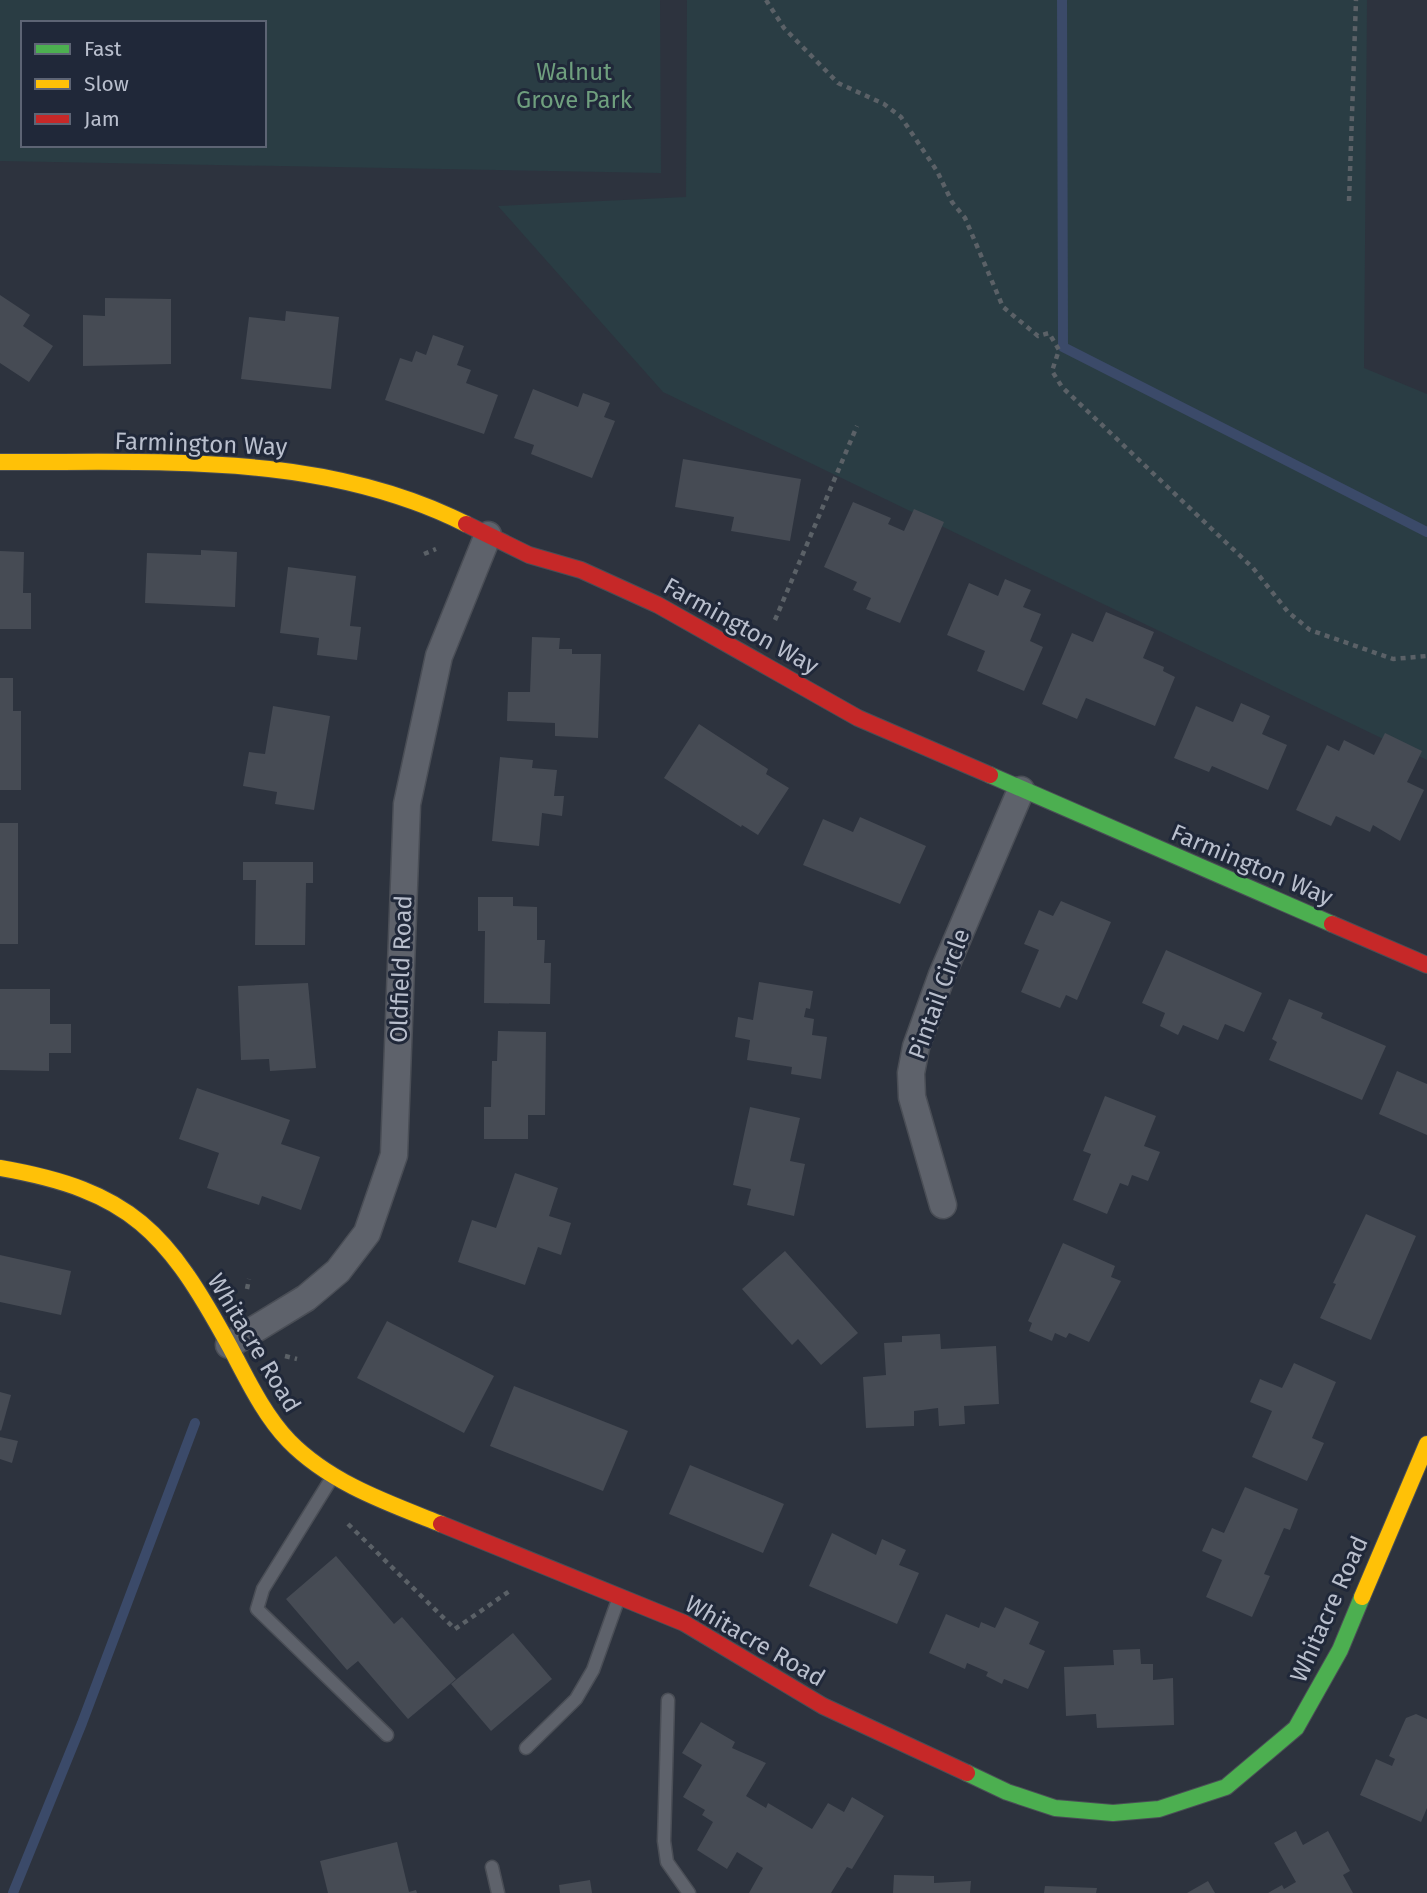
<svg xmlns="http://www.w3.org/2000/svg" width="1427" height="1893" viewBox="0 0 1427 1893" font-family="'Fira Sans',sans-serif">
<rect width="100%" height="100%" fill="#2d333e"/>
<!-- green -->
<g fill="#2a3d44" fill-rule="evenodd">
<path d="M 0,0 L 660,0 L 661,173 L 0,161 ZM 23,23 L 264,23 L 264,145 L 23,145 Z"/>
<path d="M 687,0 L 1367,0 L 1364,368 L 1427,394 L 1427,760 L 663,392 L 498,206 L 686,197 Z"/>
</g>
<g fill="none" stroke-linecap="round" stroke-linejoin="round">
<!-- stream -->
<g stroke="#3b4a69" stroke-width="10">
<path d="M 1062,0 L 1063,347 L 1427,532"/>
<path d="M 13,1893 L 82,1723 L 195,1423"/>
</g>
</g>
<!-- building -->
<g fill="#464b54">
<path d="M 0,295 L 30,315 L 23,326 L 53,346 L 29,382 L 0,363 Z"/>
<path d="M 105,298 L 171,299 L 171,364 L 83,366 L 83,315 L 105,316 Z"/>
<path d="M 286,311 L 339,317 L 331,389 L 241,379 L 249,317 L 285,321 Z"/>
<path d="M 433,335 L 464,346 L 457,365 L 471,370 L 466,383 L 498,395 L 484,434 L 385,400 L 400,358 L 412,362 L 416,351 L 426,355 Z"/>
<path d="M 533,389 L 578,407 L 583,393 L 610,403 L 604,417 L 615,421 L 592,478 L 531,454 L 534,445 L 514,438 Z"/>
<path d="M 683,459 L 801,479 L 790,541 L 731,531 L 734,517 L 675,507 Z"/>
<path d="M 853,502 L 891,518 L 888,524 L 904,531 L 914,509 L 944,522 L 900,623 L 866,609 L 871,598 L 853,590 L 857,582 L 824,567 Z"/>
<path d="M 201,550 L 237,552 L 235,607 L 145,603 L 147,553 L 201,555 Z"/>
<path d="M 0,551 L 24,552 L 23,593 L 31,593 L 31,629 L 0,629 Z"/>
<path d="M 288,567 L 356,576 L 350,626 L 361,627 L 357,660 L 317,655 L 319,638 L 280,633 Z"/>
<path d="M 1005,579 L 1031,590 L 1023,607 L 1041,614 L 1030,641 L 1043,647 L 1024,691 L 977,671 L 985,651 L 947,635 L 969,583 L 998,596 Z"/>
<path d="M 1106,612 L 1154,632 L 1143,658 L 1164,667 L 1163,671 L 1175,677 L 1155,726 L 1086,698 L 1077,719 L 1042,704 L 1072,633 L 1093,642 Z"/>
<path d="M 532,637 L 560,638 L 559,649 L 572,649 L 572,654 L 601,654 L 598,738 L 555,736 L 555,723 L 507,721 L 508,692 L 530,692 Z"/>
<path d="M 0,678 L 13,678 L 13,711 L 21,711 L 21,790 L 0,790 Z"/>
<path d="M 1241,703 L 1270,716 L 1262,734 L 1287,745 L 1268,790 L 1212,766 L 1209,772 L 1174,758 L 1196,706 L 1233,722 Z"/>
<path d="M 273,706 L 330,716 L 314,810 L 275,804 L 277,792 L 243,786 L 249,752 L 265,754 Z"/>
<path d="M 699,724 L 768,769 L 766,774 L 789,788 L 758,835 L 742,825 L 741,827 L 664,778 Z"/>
<path d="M 1385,733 L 1422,751 L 1407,782 L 1424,790 L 1400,841 L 1373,825 L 1370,832 L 1336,816 L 1331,826 L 1296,810 L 1327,745 L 1339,751 L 1344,740 L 1374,755 Z"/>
<path d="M 500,757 L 533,760 L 532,768 L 557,770 L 554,796 L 564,796 L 562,816 L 542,813 L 539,846 L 492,841 Z"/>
<path d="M 860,817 L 926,846 L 900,904 L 803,865 L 823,819 L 853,832 Z"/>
<rect x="0" y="823" width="18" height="121"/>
<path d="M 243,862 L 313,862 L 313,883 L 306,883 L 305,945 L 255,945 L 256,880 L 243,880 Z"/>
<path d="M 478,897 L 513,897 L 513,906 L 537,907 L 537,940 L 545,940 L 544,963 L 551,963 L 550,1004 L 484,1003 L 485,931 L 478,931 Z"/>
<path d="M 1061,901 L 1111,922 L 1077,1000 L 1066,995 L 1060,1008 L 1021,992 L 1039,950 L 1024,944 L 1039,910 L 1053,916 Z"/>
<path d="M 1166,950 L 1262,993 L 1244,1032 L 1225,1024 L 1218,1040 L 1183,1025 L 1178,1035 L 1160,1026 L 1165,1013 L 1142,1003 Z"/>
<path d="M 759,982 L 813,991 L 810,1009 L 806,1008 L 804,1017 L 814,1019 L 812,1035 L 827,1037 L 821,1079 L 791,1074 L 792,1067 L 747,1060 L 750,1040 L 735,1037 L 738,1017 L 753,1020 Z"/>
<path d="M 308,983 L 316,1068 L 270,1071 L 269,1059 L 241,1060 L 238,986 Z"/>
<path d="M 0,989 L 50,989 L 50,1024 L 71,1024 L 71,1053 L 49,1053 L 49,1071 L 0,1070 Z"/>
<path d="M 1289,999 L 1323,1013 L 1321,1018 L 1386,1046 L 1362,1100 L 1269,1060 L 1277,1042 L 1272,1039 Z"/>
<path d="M 498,1031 L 546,1032 L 545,1115 L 528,1115 L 528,1139 L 484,1139 L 484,1107 L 491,1107 L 492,1061 L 497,1061 Z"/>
<path d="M 1397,1071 L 1427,1084 L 1427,1135 L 1379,1114 Z"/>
<path d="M 197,1088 L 290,1120 L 281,1144 L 320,1157 L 301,1210 L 262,1196 L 259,1205 L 207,1188 L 219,1153 L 179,1139 Z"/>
<path d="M 1105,1096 L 1156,1116 L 1144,1146 L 1160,1152 L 1148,1181 L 1132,1175 L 1128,1186 L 1120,1183 L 1107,1214 L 1073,1200 L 1091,1154 L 1083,1151 Z"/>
<path d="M 750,1107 L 800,1118 L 790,1161 L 805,1164 L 794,1216 L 747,1205 L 751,1189 L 733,1185 Z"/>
<path d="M 515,1173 L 558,1188 L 549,1216 L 571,1223 L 561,1255 L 538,1247 L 525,1285 L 458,1262 L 472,1220 L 496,1228 Z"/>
<path d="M 1366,1214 L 1416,1236 L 1371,1340 L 1320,1318 L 1336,1284 L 1333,1283 Z"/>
<path d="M 1063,1243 L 1115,1266 L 1111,1277 L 1121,1281 L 1089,1342 L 1069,1333 L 1066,1338 L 1055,1333 L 1052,1341 L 1029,1331 L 1032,1323 L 1028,1321 Z"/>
<path d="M 785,1251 L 858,1333 L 821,1365 L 798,1339 L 792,1345 L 742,1289 Z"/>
<path d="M 0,1255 L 71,1271 L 61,1315 L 0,1302 Z"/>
<path d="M 387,1321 L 494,1376 L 464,1433 L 357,1378 Z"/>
<path d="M 940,1334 L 941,1349 L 996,1346 L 999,1404 L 964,1406 L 965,1424 L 939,1426 L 938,1408 L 914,1411 L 914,1426 L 866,1428 L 863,1377 L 886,1375 L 884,1343 L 902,1342 L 902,1336 Z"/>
<path d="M 1294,1363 L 1336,1382 L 1312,1438 L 1324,1443 L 1307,1481 L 1252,1457 L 1272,1411 L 1250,1402 L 1260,1379 L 1282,1388 Z"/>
<path d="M 514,1386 L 628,1431 L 603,1491 L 490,1446 Z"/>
<path d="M 0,1392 L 11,1395 L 1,1431 L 0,1430 Z"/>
<path d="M 0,1437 L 18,1441 L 12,1463 L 0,1459 Z"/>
<path d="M 690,1465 L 784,1504 L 763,1553 L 669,1514 Z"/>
<path d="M 1245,1487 L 1298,1509 L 1290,1530 L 1284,1528 L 1264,1574 L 1270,1576 L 1252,1617 L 1206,1597 L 1222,1560 L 1202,1551 L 1212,1528 L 1224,1533 Z"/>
<path d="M 832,1533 L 876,1555 L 882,1539 L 906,1550 L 899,1565 L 919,1573 L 897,1624 L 809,1586 Z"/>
<path d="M 336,1556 L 394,1624 L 402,1617 L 456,1679 L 408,1719 L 358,1661 L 347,1670 L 286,1599 Z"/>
<path d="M 1005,1607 L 1039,1622 L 1029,1644 L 1045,1651 L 1028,1689 L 1004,1679 L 1002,1684 L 986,1676 L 988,1672 L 967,1663 L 965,1669 L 929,1653 L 946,1614 L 979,1628 L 981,1622 L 995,1628 Z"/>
<path d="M 513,1633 L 552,1679 L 491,1731 L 451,1684 Z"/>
<path d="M 1140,1649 L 1141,1664 L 1153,1664 L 1153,1680 L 1173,1678 L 1174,1725 L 1097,1728 L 1096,1714 L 1066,1716 L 1064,1667 L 1114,1665 L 1113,1650 Z"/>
<path d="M 1416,1714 L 1427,1719 L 1427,1808 L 1421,1822 L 1360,1795 L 1376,1759 L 1392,1766 L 1395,1759 L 1389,1756 L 1406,1718 Z"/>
<path d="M 701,1722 L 735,1742 L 732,1748 L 766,1763 L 746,1796 L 766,1808 L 768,1803 L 812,1829 L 828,1803 L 844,1812 L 852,1797 L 884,1816 L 852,1869 L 847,1867 L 831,1893 L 749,1893 L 763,1868 L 737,1852 L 727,1869 L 697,1850 L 713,1822 L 702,1815 L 705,1810 L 683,1797 L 702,1765 L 682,1753 Z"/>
<path d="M 1296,1831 L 1303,1845 L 1328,1831 L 1350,1871 L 1343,1875 L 1353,1893 L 1268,1893 L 1282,1885 L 1284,1889 L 1296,1882 L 1274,1843 Z"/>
<path d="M 397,1842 L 409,1892 L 416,1890 L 417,1893 L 328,1893 L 320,1861 Z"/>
<path d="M 894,1875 L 934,1876 L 934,1883 L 971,1881 L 970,1893 L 893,1893 Z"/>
<path d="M 590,1880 L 592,1893 L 560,1893 L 559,1885 Z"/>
<path d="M 1208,1881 L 1215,1893 L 1187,1893 Z"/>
<path d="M 1045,1886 L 1097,1888 L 1096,1893 L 1044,1893 Z"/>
</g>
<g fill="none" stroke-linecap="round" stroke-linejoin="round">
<!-- lane casing -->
<g stroke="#4a4e56" stroke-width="15">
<g id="lane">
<path d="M 333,1476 L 263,1589 L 257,1609 L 387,1735"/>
<path d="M 668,1700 L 664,1841 L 667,1862 L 689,1893"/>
<path d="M 526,1748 L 576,1699 L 593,1670 L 618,1600"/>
<path d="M 492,1867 L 498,1893"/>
</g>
</g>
<!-- street casing -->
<g stroke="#4a4e56" stroke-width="29">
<g id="street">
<path d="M 943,1205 L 912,1097 L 911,1073 L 916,1047 L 942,975 L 1021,790"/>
<path d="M 229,1345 L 306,1298 L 338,1271 L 367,1233 L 394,1155 L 407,804 L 439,656 L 488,535"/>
</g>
</g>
<!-- fast casing -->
<g stroke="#4a4e56" stroke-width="18">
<g id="fast">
<path d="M 990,775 L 1332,924"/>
<path d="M 967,1773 L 1007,1792 L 1055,1808 L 1113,1813 L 1159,1809 L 1226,1787 L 1296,1728 L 1340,1650 L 1362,1597"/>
</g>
</g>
<!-- slow casing -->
<g stroke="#4a4e56" stroke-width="18">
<g id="slow">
<path d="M 0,462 C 158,463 321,451 466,524"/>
<path d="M 0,1168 C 132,1191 167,1232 230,1347 C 247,1379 264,1415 289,1441 C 330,1483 388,1503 441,1524"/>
<path d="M 1362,1597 L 1427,1444"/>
</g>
</g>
<!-- jam casing -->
<g stroke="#4a4e56" stroke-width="18">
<g id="jam">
<path d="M 466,524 L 529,555 L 581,570 L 658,605 L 858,718 L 990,775"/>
<path d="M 1332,924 L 1427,965"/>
<path d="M 441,1524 L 684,1623 L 823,1706 L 967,1773"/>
</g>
</g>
<!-- path -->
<g stroke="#5b6167" stroke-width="4.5" stroke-dasharray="5 5" stroke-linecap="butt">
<path d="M 766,0 L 784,28 L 838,83 L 884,104 L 901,117 L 937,171 L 952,202 L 965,218 L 1003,307 L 1038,336 L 1049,333 L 1059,350 L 1052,371 L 1062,387 L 1253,568 L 1288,612 L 1310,630 L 1393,659 L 1427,656"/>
<path d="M 1349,201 L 1356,0"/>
<path d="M 424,554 L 436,549"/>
<path d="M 775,620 L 857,426"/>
<path d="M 247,1289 L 249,1279"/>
<path d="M 285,1356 L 297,1359"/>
<path d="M 348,1524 L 455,1629 L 511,1590"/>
</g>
<!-- lane -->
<use href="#lane" stroke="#5e626b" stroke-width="12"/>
<!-- street -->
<use href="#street" stroke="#5e626b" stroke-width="26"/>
<!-- fast -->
<use href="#fast" stroke="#4caf50" stroke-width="16"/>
<!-- slow -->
<use href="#slow" stroke="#ffc107" stroke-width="16"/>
<!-- jam -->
<use href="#jam" stroke="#c62828" stroke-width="16"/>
</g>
<g text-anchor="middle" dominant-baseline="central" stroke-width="6" stroke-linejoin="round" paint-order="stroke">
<!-- park labels -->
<g font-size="24" fill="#6f9f7e" stroke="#202839">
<text x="574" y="72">Walnut<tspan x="574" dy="28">Grove Park</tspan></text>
</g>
<!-- street labels -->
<g font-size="24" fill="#b9bfcd" stroke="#202839">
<text transform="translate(201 444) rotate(2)">Farmington Way</text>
<text transform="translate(741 626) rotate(29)">Farmington Way</text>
<text transform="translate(1252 865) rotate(23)">Farmington Way</text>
<text transform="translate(401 969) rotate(-88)">Oldfield Road</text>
<text transform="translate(939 994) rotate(-70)">Pintail Circle</text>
<text transform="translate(254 1343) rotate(59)">Whitacre Road</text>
<text transform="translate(1329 1609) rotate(-66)">Whitacre Road</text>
<text transform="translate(755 1641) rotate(30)">Whitacre Road</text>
</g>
</g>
<!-- legend -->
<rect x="21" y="21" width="245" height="126" fill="#202839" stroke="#5d6474" stroke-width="2"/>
<rect x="35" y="44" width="35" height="10" fill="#4caf50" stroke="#5d6474" stroke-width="2"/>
<text x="84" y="56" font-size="21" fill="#b9bfcd">Fast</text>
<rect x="35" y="79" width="35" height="10" fill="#ffc107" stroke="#5d6474" stroke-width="2"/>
<text x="84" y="91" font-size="21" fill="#b9bfcd">Slow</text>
<rect x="35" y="114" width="35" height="10" fill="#c62828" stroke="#5d6474" stroke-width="2"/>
<text x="84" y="126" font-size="21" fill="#b9bfcd">Jam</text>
</svg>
